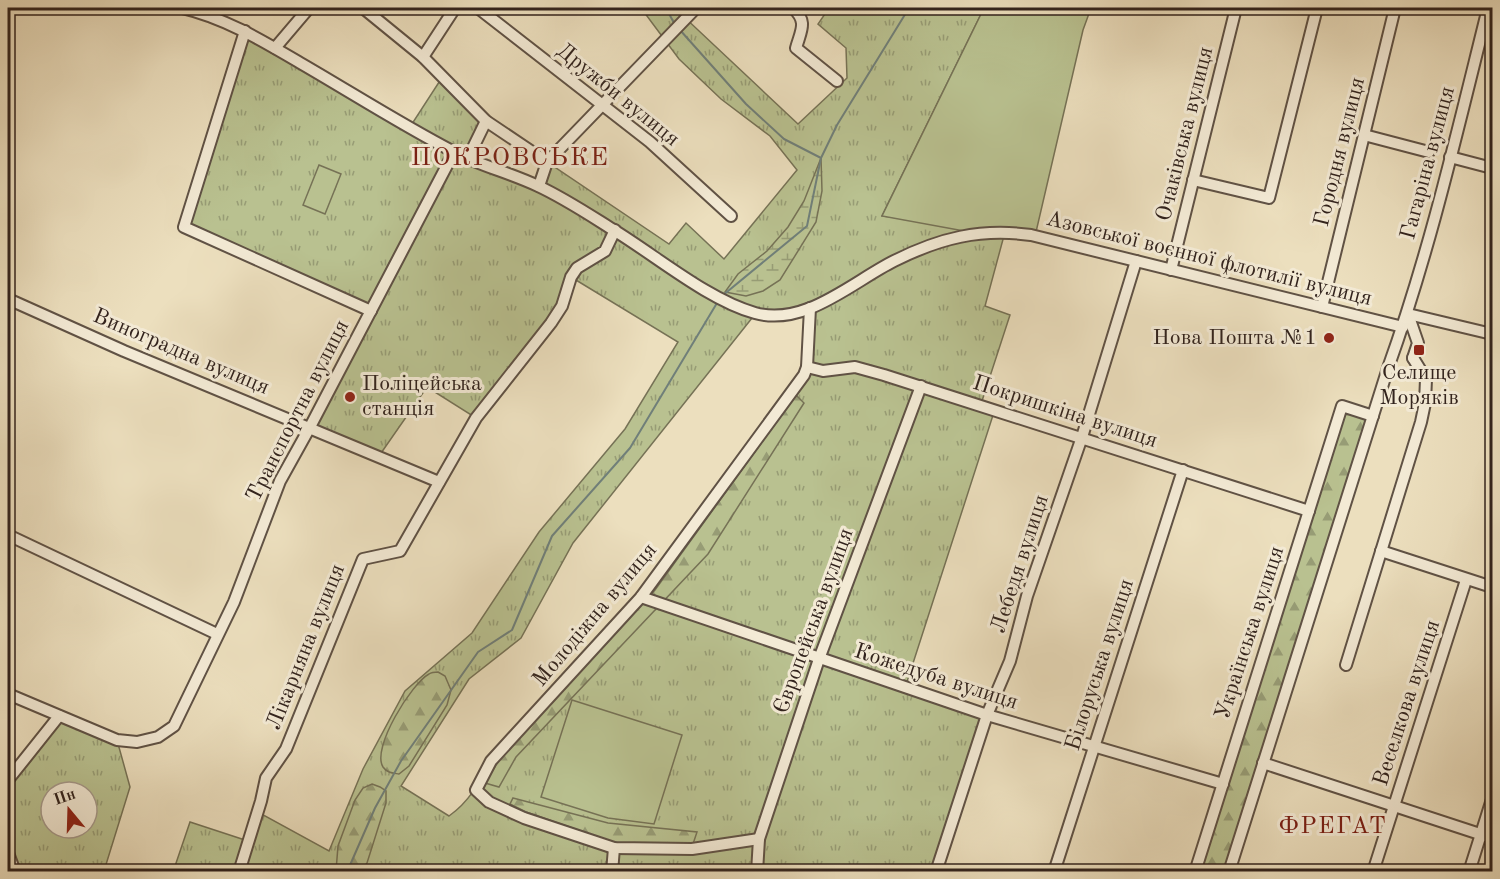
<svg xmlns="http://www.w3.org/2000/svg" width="1500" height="879" viewBox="0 0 1500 879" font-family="'Old Standard TT',serif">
<defs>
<pattern id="grass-tufts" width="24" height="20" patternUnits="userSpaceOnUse" patternTransform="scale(1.5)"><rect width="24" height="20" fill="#b9c190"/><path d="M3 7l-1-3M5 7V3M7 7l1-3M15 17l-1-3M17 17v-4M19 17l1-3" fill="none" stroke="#979c75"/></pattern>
<pattern id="forest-firs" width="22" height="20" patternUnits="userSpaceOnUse" patternTransform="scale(1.5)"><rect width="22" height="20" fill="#b9c190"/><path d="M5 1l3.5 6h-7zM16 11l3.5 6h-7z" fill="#979c75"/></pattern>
<pattern id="wetland-marsh" width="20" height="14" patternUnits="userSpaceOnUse" patternTransform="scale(1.5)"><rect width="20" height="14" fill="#b9c190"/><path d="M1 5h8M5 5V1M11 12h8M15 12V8" fill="none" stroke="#979c75"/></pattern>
</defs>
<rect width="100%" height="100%" fill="#ecdfbe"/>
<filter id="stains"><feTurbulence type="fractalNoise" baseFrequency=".00333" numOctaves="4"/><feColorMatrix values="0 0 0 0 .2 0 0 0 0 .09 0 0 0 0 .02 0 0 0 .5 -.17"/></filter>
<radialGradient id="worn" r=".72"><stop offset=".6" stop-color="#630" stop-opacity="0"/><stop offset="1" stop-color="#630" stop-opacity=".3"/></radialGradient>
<!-- grass -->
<g fill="url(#grass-tufts)" stroke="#767256" stroke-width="1.5" fill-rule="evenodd">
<path d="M 641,8 L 681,8 L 682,15 L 798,124 L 847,78 L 846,48 L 818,24 L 829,8 L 984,8 L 882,216 L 1005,232 L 985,306 L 1010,315 L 981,404 L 995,409 L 905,688 L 987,715 L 936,871 L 173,872 L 190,822 L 248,841 L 258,812 L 329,851 L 363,769 L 405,691 L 472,633 L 539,532 L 625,429 L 678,342 L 571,277 L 566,293 L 476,418 L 427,387 L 379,456 L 310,427 L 371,311 L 184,227 L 245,31 L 410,127 L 443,76 L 486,121 L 468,158 L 538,186 L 547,162 L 669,244 L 686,223 L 724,259 L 797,170 L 770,136 L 721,99 L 679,59 ZM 810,309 L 804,375 L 641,597 L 491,761 C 480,782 469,802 449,816 L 401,786 L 469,679 L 521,638 L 573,543 L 756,313 Z"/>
<path d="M 59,716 L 117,740 L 130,787 L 104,871 L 15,871 L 8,853 L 8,780 ZM 51,792 L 87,792 L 87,828 L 51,828 Z"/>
</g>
<!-- forest -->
<g fill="url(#forest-firs)" stroke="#767256" stroke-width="1.5">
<path d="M 796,395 L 804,403 L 708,554 L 516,757 L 499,787 L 485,783 L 499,760 L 655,590 Z"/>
<path d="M 1342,406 L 1369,414 L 1224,871 L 1195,872 Z"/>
<path d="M 438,672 L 445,676 L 451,690 L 447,705 L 409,766 L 399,774 C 393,773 387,773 383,767 C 371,748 412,683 429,674 C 432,672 435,672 438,672 Z"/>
<path d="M 372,784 L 380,787 L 386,791 L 386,803 L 367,863 L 361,871 L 336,871 L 338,846 L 355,800 L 363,788 Z"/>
<path d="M 513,798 L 608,823 L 697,832 L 693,844 L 616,843 L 526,812 L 510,804 Z"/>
</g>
<!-- wetland -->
<path fill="url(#wetland-marsh)" stroke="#767256" stroke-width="1.5" d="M 821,158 L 822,191 L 816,222 L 780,280 L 763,291 L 746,296 L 725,292 L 738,274 L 767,251 L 788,227 L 804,201 Z"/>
<!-- garden -->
<g fill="#b9c190" stroke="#767256" stroke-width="1.5">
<path d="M 984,8 L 1091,8 L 1083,30 L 1036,232 L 975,233 L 882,216 Z"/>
<path d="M 319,165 L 341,174 L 325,214 L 303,205 Z"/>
<path d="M 572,700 L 682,735 L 654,824 L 608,818 L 541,797 Z"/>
</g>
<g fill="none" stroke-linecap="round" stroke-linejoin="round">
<!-- stream -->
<g stroke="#707f79" stroke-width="2">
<path d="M 666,8 L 674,23"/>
<path d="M 680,30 L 746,104 L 784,139 L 821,158"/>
<path d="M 722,296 L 807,226 L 821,158 L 837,125 L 909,8"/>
<path d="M 347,872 L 375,808 L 401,761 L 478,652 L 512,630 L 552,536 L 630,448 L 717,303"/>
</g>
<!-- minor casing -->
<g stroke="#605245" stroke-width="14">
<g id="minor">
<path d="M 182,8 C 225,18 263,41 302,64 C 352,93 402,125 454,152 C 481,166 511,173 538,186 C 564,198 588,214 612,229 C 655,255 708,300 755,313 C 805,327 852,282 894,261 C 940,238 980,228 1031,235 L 1403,327"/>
<path d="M 363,8 L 423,57 L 486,121 L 547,162"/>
<path d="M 478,8 L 650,142 L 731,216"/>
<path d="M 793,8 C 808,22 801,30 796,48 L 837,81"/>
<path d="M 245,31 L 184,227 L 371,311"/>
<path d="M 275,48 L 309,8"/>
<path d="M 423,57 L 455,8"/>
<path d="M 1364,135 L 1429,152"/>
<path d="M 1450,157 L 1492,168"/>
<path d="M 468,158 L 486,121"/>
<path d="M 1193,180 L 1269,198 L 1317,8"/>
<path d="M 539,186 L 547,162 L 696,8"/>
<path d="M 1171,270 L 1236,8"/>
<path d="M 8,299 L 124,351 L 439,482"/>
<path d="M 1322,307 L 1395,8"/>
<path d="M 1408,314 L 1492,334"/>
<path d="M 1408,314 L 1418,343 L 1413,358"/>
<path d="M 807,367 L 823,371 L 855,367 L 884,375 L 1309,511"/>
<path d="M 8,535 L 217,634"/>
<path d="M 1381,551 L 1492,587"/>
<path d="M 641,597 L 987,715 L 1223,784"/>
<path d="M 1346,665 L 1421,422 L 1425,403 L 1426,379 L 1413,358"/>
<path d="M 8,694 L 117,740 L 137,742 L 158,737 L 174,726 L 234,602 L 280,481 L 310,427 L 454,152"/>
<path d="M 1263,763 L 1492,838"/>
<path d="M 8,780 L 59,716"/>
<path d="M 759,839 L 692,849 L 614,848 L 524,818 L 489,802 L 476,790 L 491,761 L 641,597 L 804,375 L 807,367 L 810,308"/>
<path d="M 8,853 L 15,872"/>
<path d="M 239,872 L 261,801 L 266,778 L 286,749 L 363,559 L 400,551 L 476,418 L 551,323 L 562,306 L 571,277 L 577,268 L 605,251 L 615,230"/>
<path d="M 612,872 L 614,848"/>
<path d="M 757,872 L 759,839 L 819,659 L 921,386"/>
<path d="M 936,872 L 987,715 L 1010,661 L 1027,596 L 1082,437 L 1136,261"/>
<path d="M 1054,872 L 1183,470"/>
<path d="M 1195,872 L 1342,406 L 1373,416"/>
<path d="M 1229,872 L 1388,368 C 1430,251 1458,128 1488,8"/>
<path d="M 1373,872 L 1466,580"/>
<path d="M 1469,872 L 1492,799"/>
</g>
</g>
<!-- minor -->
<use href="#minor" stroke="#f3ead5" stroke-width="10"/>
</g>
<!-- markers -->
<g fill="#8f2418" stroke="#f3ead5" stroke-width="2">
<circle cx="1329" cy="338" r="6"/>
<rect x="1413" y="344" width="12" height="12" rx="3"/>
<circle cx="350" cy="397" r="6"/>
</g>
<g text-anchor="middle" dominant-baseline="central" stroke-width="6" stroke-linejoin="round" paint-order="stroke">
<!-- street labels -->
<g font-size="22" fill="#32231d" stroke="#f3ead5">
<text transform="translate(618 95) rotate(39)">Дружби вулиця</text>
<text transform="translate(1185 134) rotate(-76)">Очаківська вулиця</text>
<text transform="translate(1340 152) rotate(-76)">Городня вулиця</text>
<text transform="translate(1428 163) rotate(-75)">Гагаріна вулиця</text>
<text transform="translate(1209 259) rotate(14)">Азовської воєнної флотилії вулиця</text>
<text transform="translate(181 352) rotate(23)">Виноградна вулиця</text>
<text transform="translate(298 411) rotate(-63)">Транспортна вулиця</text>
<text transform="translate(1065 412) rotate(18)">Покришкіна вулиця</text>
<text transform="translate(1020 564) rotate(-72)">Лебедя вулиця</text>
<text transform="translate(595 615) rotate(-50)">Молодіжна вулиця</text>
<text transform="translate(814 621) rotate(-70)">Європейська вулиця</text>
<text transform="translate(1250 633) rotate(-72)">Українська вулиця</text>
<text transform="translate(306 647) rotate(-68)">Лікарняна вулиця</text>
<text transform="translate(1100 665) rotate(-72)">Білоруська вулиця</text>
<text transform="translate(936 677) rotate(18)">Кожедуба вулиця</text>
<text transform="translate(1407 703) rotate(-72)">Веселкова вулиця</text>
</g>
<!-- poi labels -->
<g font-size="22" fill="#32231d" stroke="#f3ead5" text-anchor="end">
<text x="1317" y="338">Нова Пошта №1</text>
<text x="1419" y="373" text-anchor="middle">Селище<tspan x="1419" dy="25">Моряків</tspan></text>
<text x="362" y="384" text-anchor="start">Поліцейська<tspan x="362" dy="25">станція</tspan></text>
</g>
<!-- neighbourhood labels -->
<g font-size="24" letter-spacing="1.5" fill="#7a1f14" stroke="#f3ead5">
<text x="1333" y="827">ФРЕГАТ</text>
</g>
<!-- quarter labels -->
<g font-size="26" letter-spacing="1.5" fill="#7a1f14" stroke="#f3ead5">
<text x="510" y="158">ПОКРОВСЬКЕ</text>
</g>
</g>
<!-- margin -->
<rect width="1500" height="879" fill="none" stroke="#ecdfbe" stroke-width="30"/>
<rect x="9" y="9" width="1482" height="861" fill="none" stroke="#32231d" stroke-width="3"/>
<rect x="15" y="15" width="1470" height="849" fill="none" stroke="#32231d" stroke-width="1.5"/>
<!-- north arrow -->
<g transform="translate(69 810) rotate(341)"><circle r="28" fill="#f3ead5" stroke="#a69a8b" stroke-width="1.5"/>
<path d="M0-4.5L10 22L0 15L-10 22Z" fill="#8f2418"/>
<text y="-9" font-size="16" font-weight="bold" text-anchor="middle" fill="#32231d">Пн</text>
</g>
<rect width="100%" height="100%" filter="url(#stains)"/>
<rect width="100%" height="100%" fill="url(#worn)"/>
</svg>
